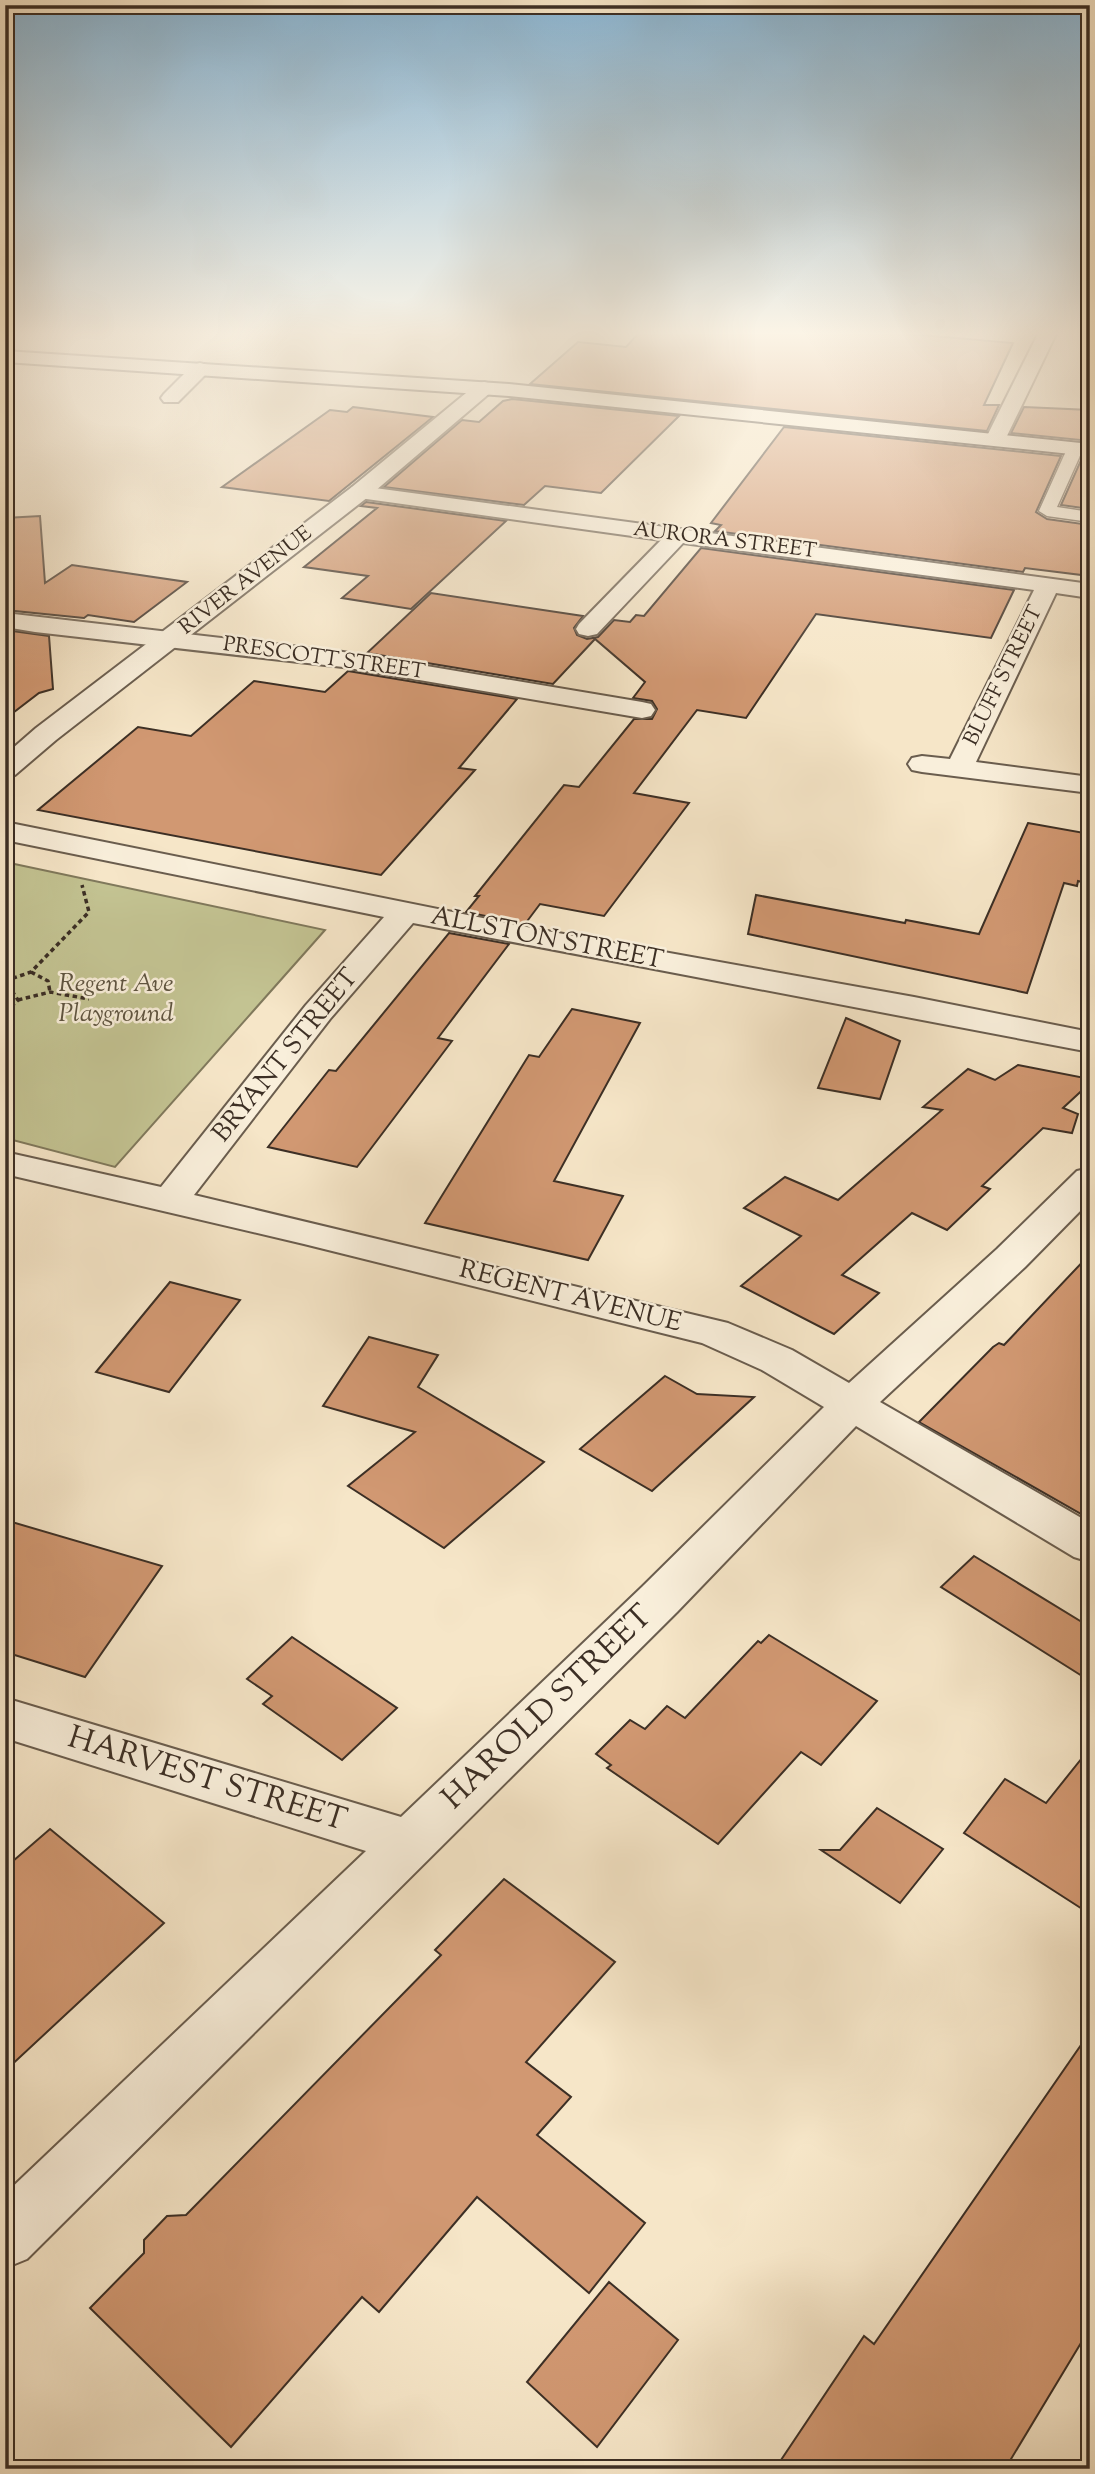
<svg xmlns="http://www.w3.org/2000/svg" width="1095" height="2474" viewBox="0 0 1095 2474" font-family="'Sorts Mill Goudy',serif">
<rect width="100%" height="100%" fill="#f6e6c8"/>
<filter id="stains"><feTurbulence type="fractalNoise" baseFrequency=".00286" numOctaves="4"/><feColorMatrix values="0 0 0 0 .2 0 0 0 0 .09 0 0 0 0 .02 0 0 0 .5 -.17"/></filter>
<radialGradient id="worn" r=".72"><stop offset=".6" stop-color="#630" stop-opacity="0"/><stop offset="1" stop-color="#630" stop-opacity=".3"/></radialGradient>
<!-- green -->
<path fill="#c3c392" stroke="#80795c" stroke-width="2" d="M 5,862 L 325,930 L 115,1167 L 5,1138 Z"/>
<!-- building -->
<g fill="#d19872" stroke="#3c2f25" stroke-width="2">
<path d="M 638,334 L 911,334 L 1013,343 L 984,405 L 999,405 L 987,431 L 530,384 L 578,342 L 626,347 Z"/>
<path d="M 512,399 L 679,416 L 601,493 L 545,486 L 524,505 L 384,487 L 462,420 L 479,422 L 503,401 Z"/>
<path d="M 353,407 L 433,417 L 329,501 L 222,487 L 330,410 L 347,412 Z"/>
<path d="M 1024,407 L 1090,410 L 1090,441 L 1011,433 Z"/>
<path d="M 784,427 L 1061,456 L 1036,512 L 1047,519 L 1090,525 L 1090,576 L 1025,568 L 1023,572 L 715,531 L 721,525 L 711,523 Z"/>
<path d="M 1082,458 L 1090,459 L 1090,509 L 1061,505 Z"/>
<path d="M 366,502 L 506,521 L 411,609 L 342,598 L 368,576 L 304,567 L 377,508 L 361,506 Z"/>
<path d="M 40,516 L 45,583 L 72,565 L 187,582 L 134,622 L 88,615 L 84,618 L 5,610 L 5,518 Z"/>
<path d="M 701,548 L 1014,590 L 991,638 L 816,614 L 746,718 L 697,710 L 634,793 L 689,803 L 604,916 L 540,904 L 525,924 L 466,912 L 479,896 L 475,896 L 564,785 L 579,787 L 634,719 L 652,719 L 657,709 L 652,701 L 633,698 L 645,682 L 595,639 L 553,684 L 367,653 L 431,593 L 583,616 L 574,628 L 577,635 L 587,639 L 598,637 L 614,620 L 630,622 L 636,615 L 644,616 Z"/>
<path d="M 5,630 L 49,636 L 53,689 L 39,693 L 5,719 Z"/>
<path d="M 348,671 L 517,699 L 459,768 L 475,770 L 381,875 L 38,810 L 138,727 L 191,736 L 254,681 L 325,692 Z"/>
<path d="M 1028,823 L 1090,834 L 1090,884 L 1078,881 L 1077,886 L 1064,883 L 1027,993 L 748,934 L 756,895 L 905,923 L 906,920 L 979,934 Z"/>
<path d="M 449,933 L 509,944 L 438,1038 L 452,1041 L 357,1167 L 268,1147 L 329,1070 L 336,1071 Z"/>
<path d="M 572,1009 L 640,1023 L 554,1181 L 623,1196 L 588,1260 L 425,1223 L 529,1055 L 539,1057 Z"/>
<path d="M 846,1018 L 900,1041 L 880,1099 L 818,1088 Z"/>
<path d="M 1018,1065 L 1090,1079 L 1090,1083 L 1063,1108 L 1078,1114 L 1072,1133 L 1043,1128 L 982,1186 L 990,1189 L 947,1230 L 912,1213 L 842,1275 L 879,1293 L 834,1334 L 741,1286 L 801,1236 L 744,1208 L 785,1177 L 838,1200 L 942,1110 L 923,1107 L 968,1069 L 995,1080 Z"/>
<path d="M 1090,1254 L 1090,1519 L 919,1422 L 993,1347 L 999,1343 L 1004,1345 Z"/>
<path d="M 170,1282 L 240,1300 L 169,1392 L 96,1372 Z"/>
<path d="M 369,1337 L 438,1355 L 418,1387 L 544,1462 L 444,1548 L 348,1486 L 415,1432 L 323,1406 Z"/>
<path d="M 665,1376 L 697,1394 L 754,1397 L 652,1491 L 580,1449 Z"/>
<path d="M 5,1520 L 162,1566 L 85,1677 L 5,1652 Z"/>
<path d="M 974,1556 L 1090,1627 L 1090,1681 L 941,1587 Z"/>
<path d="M 769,1635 L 877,1701 L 821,1765 L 801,1752 L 718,1844 L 607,1768 L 611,1765 L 596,1754 L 630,1720 L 645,1729 L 667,1706 L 685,1718 L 758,1641 L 761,1643 Z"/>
<path d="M 292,1637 L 397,1708 L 342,1760 L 263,1704 L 272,1696 L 247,1679 Z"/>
<path d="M 1090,1748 L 1090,1914 L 964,1833 L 1005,1779 L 1046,1803 Z"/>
<path d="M 877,1808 L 943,1849 L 900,1903 L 821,1850 L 840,1850 Z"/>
<path d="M 50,1829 L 164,1923 L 5,2071 L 5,1868 Z"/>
<path d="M 504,1879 L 615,1962 L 526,2062 L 571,2097 L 537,2135 L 645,2223 L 589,2293 L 477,2197 L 379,2312 L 362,2297 L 231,2447 L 90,2308 L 144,2253 L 144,2240 L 167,2216 L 186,2215 L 441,1955 L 435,1950 Z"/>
<path d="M 1090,2032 L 1090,2328 L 1005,2469 L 775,2469 L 864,2336 L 874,2344 Z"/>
<path d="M 609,2282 L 678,2340 L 597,2447 L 527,2382 Z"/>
</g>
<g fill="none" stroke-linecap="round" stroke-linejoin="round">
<!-- service casing -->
<g stroke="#6a5d4e" stroke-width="3">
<path id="service" d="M 1075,444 L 1083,449 L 1057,507 L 1090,512 L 1090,522 L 1047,516 L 1039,511 L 1067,449 Z"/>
</g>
<!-- minor casing -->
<g stroke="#6a5d4e" stroke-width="4">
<g id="minor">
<path d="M 200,363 L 207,365 L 209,369 L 207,373 L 178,402 L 164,402 L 161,398 L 164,394 L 193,365 Z"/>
<path d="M 360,486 L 1090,584 L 1090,598 L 1056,593 L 976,762 L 1090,777 L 1090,793 L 922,772 L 912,770 L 908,764 L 912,758 L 922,756 L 950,759 L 1034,590 L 683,543 L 597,634 L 588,636 L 579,634 L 576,629 L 579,624 L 661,540 L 352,497 L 349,492 L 352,487 Z"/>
<path d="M 5,613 L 343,652 L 642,702 L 651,704 L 655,710 L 651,716 L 642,718 L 343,667 L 35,632 L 5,627 Z"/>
<path d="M 5,822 L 547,931 L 914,997 L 1090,1032 L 1090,1052 L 413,923 L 330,1019 L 194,1195 L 728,1323 L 792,1350 L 849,1383 L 997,1249 L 1077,1171 L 1090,1168 L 1090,1201 L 1025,1267 L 880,1402 L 1090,1523 L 1090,1562 L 1074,1557 L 856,1426 L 677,1612 L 27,2259 L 5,2268 L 5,2194 L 366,1851 L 5,1738 L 5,1698 L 401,1817 L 643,1586 L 824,1407 L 762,1370 L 702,1343 L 304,1244 L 5,1174 L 5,1152 L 161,1187 L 306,1005 L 384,917 L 5,840 Z"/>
</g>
</g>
<!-- tertiary casing -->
<g stroke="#6a5d4e" stroke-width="4">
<g id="tertiary">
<path d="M 1038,334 L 1056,334 L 1005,440 L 1002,444 L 988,444 L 985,440 Z"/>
<path d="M 484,382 L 491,384 L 494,388 L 491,392 L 368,497 L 56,740 L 15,775 L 5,777 L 5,755 L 36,728 L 352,487 L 477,384 Z"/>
</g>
</g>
<!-- secondary casing -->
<g stroke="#3c2f25" stroke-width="4">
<path id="secondary" d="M 5,351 L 509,384 L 1090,444 L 1090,456 L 509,396 L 5,362 Z"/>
</g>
<!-- path -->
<g stroke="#3c2f25" stroke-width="3.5" stroke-dasharray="4.5 3.5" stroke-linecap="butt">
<path d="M 31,972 L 48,981 L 50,992"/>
<path d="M 5,981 L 31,972 L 89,912 L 82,885"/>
<path d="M 5,987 L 12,991 L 18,1000 L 5,1013"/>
<path d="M 18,1000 L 50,992 L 89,999"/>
</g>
<!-- service -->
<use href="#service" fill="#f9efdb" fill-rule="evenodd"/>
<!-- minor -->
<use href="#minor" fill="#f9efdb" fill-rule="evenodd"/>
<!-- tertiary -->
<use href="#tertiary" fill="#f9efdb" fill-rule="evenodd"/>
<!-- secondary -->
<use href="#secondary" fill="#f9efdb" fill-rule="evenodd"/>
</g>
<!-- sky -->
<linearGradient id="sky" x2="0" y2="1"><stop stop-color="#8bb8d7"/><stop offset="0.49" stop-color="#fbf4e6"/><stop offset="1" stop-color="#fbf4e6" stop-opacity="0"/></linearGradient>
<rect width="1095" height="680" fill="url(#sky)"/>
<g text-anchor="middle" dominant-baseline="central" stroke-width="5" stroke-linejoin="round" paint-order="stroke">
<!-- far-street labels -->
<g font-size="21" fill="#3c2f25" stroke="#f9efdb">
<text transform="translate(725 541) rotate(7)">AURORA STREET</text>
<text transform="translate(246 581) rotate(-38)">RIVER AVENUE</text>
<text transform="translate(324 659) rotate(8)">PRESCOTT STREET</text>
<text transform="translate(1004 676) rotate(-64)">BLUFF STREET</text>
</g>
<!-- street labels -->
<g font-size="26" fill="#3c2f25" stroke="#f9efdb">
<text transform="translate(547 939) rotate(11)">ALLSTON STREET</text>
<text transform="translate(286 1056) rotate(-51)">BRYANT STREET</text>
<text transform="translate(570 1297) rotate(14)">REGENT AVENUE</text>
</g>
<!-- park labels -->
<g font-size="26" font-style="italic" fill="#5e5440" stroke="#f9efdb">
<text x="116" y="984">Regent Ave<tspan x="116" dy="30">Playground</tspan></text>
</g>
<!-- near-street labels -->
<g font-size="32" fill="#3c2f25" stroke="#f9efdb">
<text transform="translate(548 1708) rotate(-44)">HAROLD STREET</text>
<text transform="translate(207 1780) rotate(17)">HARVEST STREET</text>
</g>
</g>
<!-- margin -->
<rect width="1095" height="2474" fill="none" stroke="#f6e6c8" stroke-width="28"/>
<rect x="7" y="7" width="1081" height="2460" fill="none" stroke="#3c2f25" stroke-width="3.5"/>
<rect x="14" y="14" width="1067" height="2446" fill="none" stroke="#3c2f25" stroke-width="2"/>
<rect width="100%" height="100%" filter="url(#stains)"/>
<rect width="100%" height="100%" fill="url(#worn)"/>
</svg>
